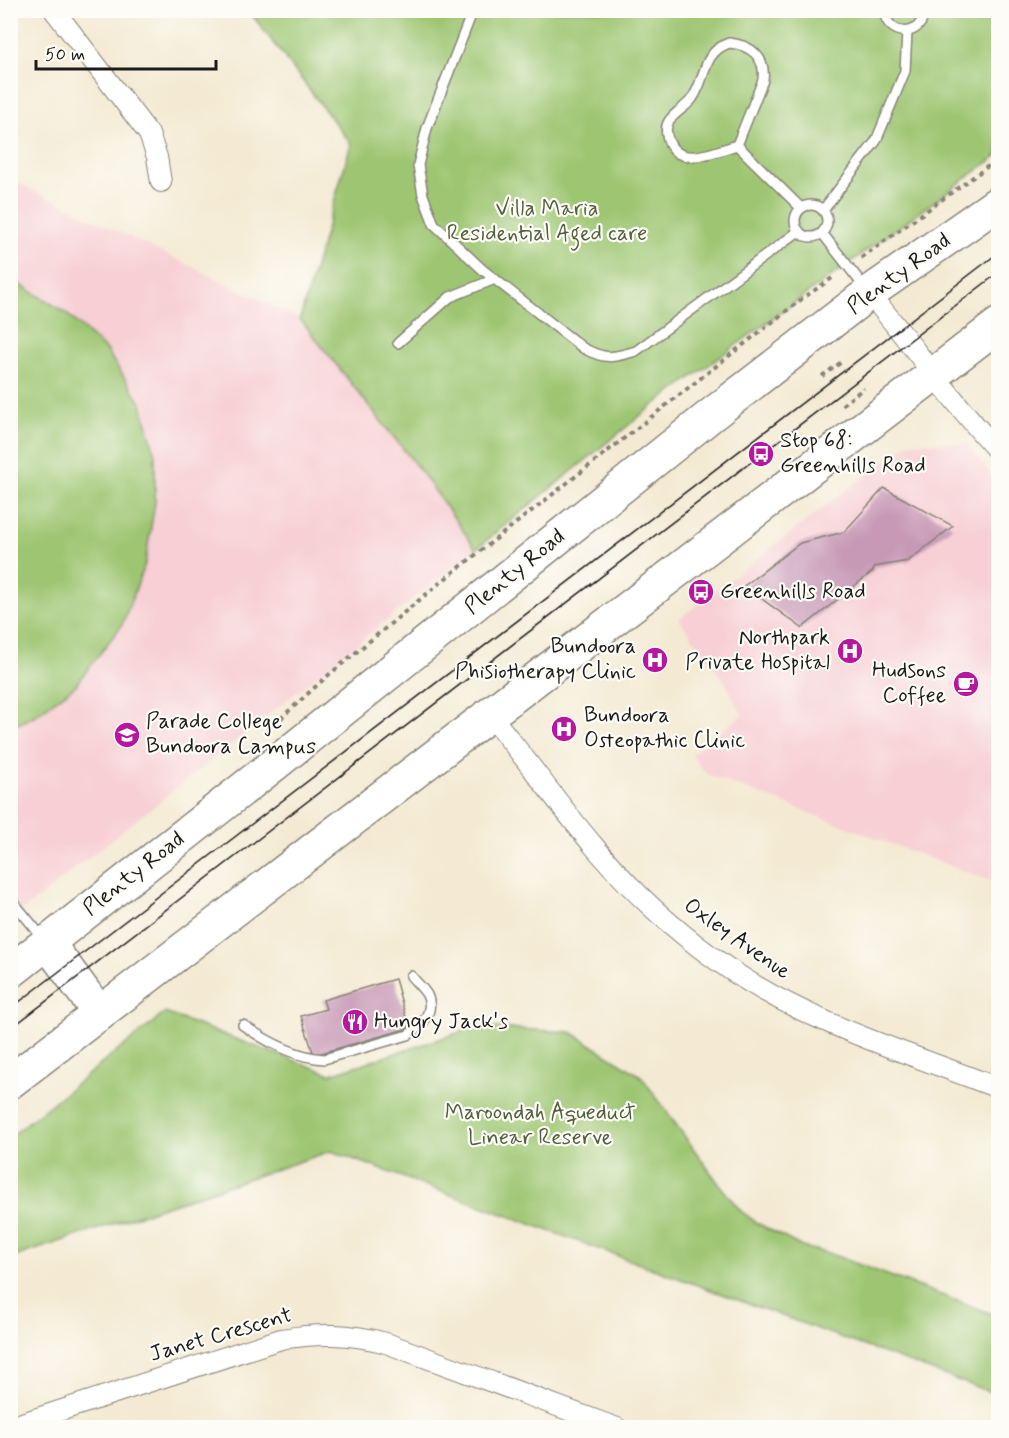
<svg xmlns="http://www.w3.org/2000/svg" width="1009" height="1438" viewBox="0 0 1009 1438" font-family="Mynerve,sans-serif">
<rect width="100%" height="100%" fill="#fdfcf7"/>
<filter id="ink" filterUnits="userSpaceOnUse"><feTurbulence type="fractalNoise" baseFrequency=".0167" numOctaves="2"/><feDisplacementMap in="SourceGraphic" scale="12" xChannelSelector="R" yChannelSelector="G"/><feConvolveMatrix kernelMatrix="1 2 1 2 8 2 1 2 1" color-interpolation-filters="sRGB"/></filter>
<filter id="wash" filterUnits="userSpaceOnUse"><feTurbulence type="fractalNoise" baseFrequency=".008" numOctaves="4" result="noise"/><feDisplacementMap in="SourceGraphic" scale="24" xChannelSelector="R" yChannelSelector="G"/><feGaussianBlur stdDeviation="1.35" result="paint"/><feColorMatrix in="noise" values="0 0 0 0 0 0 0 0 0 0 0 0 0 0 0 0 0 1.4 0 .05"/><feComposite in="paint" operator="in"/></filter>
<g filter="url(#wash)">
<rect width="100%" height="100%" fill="#f4ead3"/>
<!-- built -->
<g fill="#f7cfd4">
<path d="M 10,179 L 300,319 L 423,474 L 476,549 L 11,920 Z"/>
<path d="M 909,442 L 967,444 L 998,484 L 998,884 L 706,774 L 692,754 L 742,715 L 725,682 L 679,619 Z"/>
</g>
<!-- green -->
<g fill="#9ec672" stroke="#5d7147" stroke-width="1.5">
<path d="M 249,11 L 998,11 L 998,155 L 651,407 L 476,549 L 423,474 L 300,319 L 351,144 Z"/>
<path d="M 11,279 L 65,312 L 106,350 L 142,404 L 155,455 L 155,502 L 145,564 L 122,625 L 75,686 L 34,716 L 11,727 Z"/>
<path d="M 165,1013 L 331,1074 L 476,1027 L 571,1032 L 641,1076 L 722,1188 L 741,1211 L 757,1223 L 802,1247 L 828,1253 L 998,1316 L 998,1395 L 331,1151 L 11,1258 L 11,1136 Z"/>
</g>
<g id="blocks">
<!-- building -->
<g fill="#c799b6">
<path d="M 884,488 L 953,526 L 908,561 L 874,567 L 873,571 L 802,628 L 744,586 L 800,543 L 844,532 Z"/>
<path d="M 395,979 L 409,1028 L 314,1055 L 301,1016 L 326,1009 L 323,1000 Z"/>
</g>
</g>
</g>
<g filter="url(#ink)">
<use href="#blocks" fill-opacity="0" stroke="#888378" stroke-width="1.5"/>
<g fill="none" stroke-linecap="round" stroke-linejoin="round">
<!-- service casing -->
<g stroke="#888378" stroke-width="12">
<g id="service">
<path d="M 473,10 L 427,128 L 418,165 L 423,195 L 434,224 L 483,270 L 583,348 C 605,360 613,358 636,351 L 799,231"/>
<path d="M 884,10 C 887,39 924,38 924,10"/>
<path d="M 729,43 C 751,45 766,57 763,80 L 737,145 C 716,151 677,170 668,139 C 666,133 665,127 669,121 C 675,112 686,107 692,99 C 707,78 701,53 729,43 Z"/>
<path d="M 737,145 L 801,208"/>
<circle cx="811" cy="221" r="16"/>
<path d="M 823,210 L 876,141 L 905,71 L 907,32"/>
<path d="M 822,233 L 866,289"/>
<path d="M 398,343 L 450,297 L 495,279"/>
<path d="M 10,898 L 43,938"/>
<path d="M 243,1025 C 266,1041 296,1057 324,1059 L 408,1035 C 422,1027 435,1011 427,995 C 423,988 416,982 411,976"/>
</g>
</g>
<!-- minor casing -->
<g stroke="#888378" stroke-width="22">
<g id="minor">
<path d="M 54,10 L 149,134 L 157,157 L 161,182"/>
<path d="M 869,293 C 913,345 952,402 998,451"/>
<path d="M 489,714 C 544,780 592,854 657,912 C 699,950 748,985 799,1009 C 863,1040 932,1062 998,1088"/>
<path d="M 10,1427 L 281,1339 C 318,1333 349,1333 386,1343 L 617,1428"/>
</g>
</g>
<!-- trunk casing -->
<g stroke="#888378" stroke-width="36">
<g id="trunk">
<path d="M 47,942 L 100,1014"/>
<path d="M 10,972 L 276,763 L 710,416 L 869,293 L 998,203"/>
<path d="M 10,1082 L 998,325"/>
</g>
</g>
<!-- path -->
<g stroke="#888378" stroke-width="4" stroke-dasharray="4.5 4.5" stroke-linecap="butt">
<path d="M 861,258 L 998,159"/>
<path d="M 822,376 L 843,361"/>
<path d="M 842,405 L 864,388"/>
<path d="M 267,731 L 325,678 L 441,582 L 799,301 L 835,276"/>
</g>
<!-- service -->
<use href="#service" stroke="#fff" stroke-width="9"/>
<!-- minor -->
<use href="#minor" stroke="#fff" stroke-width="20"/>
<!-- trunk -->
<use href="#trunk" stroke="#fff" stroke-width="33"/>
<!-- tram -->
<g stroke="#1c1c1c" stroke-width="1.5">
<path d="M 10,1009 L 998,253"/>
<path d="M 10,1029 L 998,273"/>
</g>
</g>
</g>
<!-- icons -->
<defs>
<g id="bus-disc" transform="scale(1.35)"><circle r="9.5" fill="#b5179e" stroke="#fdfcf7"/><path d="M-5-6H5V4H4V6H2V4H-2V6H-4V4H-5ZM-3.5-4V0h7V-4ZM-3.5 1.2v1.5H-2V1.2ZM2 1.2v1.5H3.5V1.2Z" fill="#fff"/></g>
<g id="hospital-disc" transform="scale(1.35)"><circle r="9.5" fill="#b5179e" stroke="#fdfcf7"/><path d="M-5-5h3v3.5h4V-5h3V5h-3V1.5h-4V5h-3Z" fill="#fff"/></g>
<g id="cafe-disc" transform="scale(1.35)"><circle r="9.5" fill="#b5179e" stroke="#fdfcf7"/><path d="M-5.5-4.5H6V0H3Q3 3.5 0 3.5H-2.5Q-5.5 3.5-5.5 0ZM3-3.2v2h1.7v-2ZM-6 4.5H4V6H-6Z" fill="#fff"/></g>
<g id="school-disc" transform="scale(1.35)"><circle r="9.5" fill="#b5179e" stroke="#fdfcf7"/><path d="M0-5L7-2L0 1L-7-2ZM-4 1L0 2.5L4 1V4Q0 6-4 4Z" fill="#fff"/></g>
<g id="restaurant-disc" transform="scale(1.35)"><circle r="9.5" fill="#b5179e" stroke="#fdfcf7"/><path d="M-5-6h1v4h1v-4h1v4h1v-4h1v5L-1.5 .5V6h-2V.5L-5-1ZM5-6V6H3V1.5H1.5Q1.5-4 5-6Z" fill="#fff"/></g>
</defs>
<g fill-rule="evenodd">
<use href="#bus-disc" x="761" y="454"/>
<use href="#bus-disc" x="701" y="592"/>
<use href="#hospital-disc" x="850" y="651"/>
<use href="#hospital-disc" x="655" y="660"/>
<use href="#cafe-disc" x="966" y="684"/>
<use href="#hospital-disc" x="564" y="729"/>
<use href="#school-disc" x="127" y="735"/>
<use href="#restaurant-disc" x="355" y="1022"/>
</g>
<g text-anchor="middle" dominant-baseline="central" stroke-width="4.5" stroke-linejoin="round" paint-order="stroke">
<!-- park labels -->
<g font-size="22" fill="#50603e" stroke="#fdfcf7">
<text x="547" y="209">Villa Maria<tspan x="547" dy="25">Residential Aged care</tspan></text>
<text x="540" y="1113">Maroondah Aqueduct<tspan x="540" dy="25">Linear Reserve</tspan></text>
</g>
<!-- street labels -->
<g font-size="22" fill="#1c1c1c" stroke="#fdfcf7">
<text transform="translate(899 274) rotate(-36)">Plenty Road</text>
<text transform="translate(515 572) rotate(-39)">Plenty Road</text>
<text transform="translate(134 874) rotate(-38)">Plenty Road</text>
<text transform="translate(737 939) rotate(35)">Oxley Avenue</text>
<text transform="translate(221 1335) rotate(-16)">Janet Crescent</text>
</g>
<!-- poi labels -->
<g font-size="22" fill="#1c1c1c" stroke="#fdfcf7" text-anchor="start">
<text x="780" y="441">Stop 68:<tspan x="780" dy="25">Greenhills Road</tspan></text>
<text x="720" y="592">Greenhills Road</text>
<text x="830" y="638" text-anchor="end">Northpark<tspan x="830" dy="25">Private Hospital</tspan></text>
<text x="636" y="647" text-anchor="end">Bundoora<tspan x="636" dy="25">Phisiotherapy Clinic</tspan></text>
<text x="946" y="671" text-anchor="end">Hudsons<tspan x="946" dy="25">Coffee</tspan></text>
<text x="584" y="716">Bundoora<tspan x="584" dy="25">Osteopathic Clinic</tspan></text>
<text x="146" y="722">Parade College<tspan x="146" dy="25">Bundoora Campus</tspan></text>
<text x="374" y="1022">Hungry Jack's</text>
</g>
</g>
<!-- margin -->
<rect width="1009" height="1438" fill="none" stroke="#fdfcf7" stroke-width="36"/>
<!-- scale -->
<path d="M36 60v9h180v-9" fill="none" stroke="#1c1c1c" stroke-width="3"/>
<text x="45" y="60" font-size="18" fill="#1c1c1c" stroke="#fdfcf7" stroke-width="4.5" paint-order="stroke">50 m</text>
</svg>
